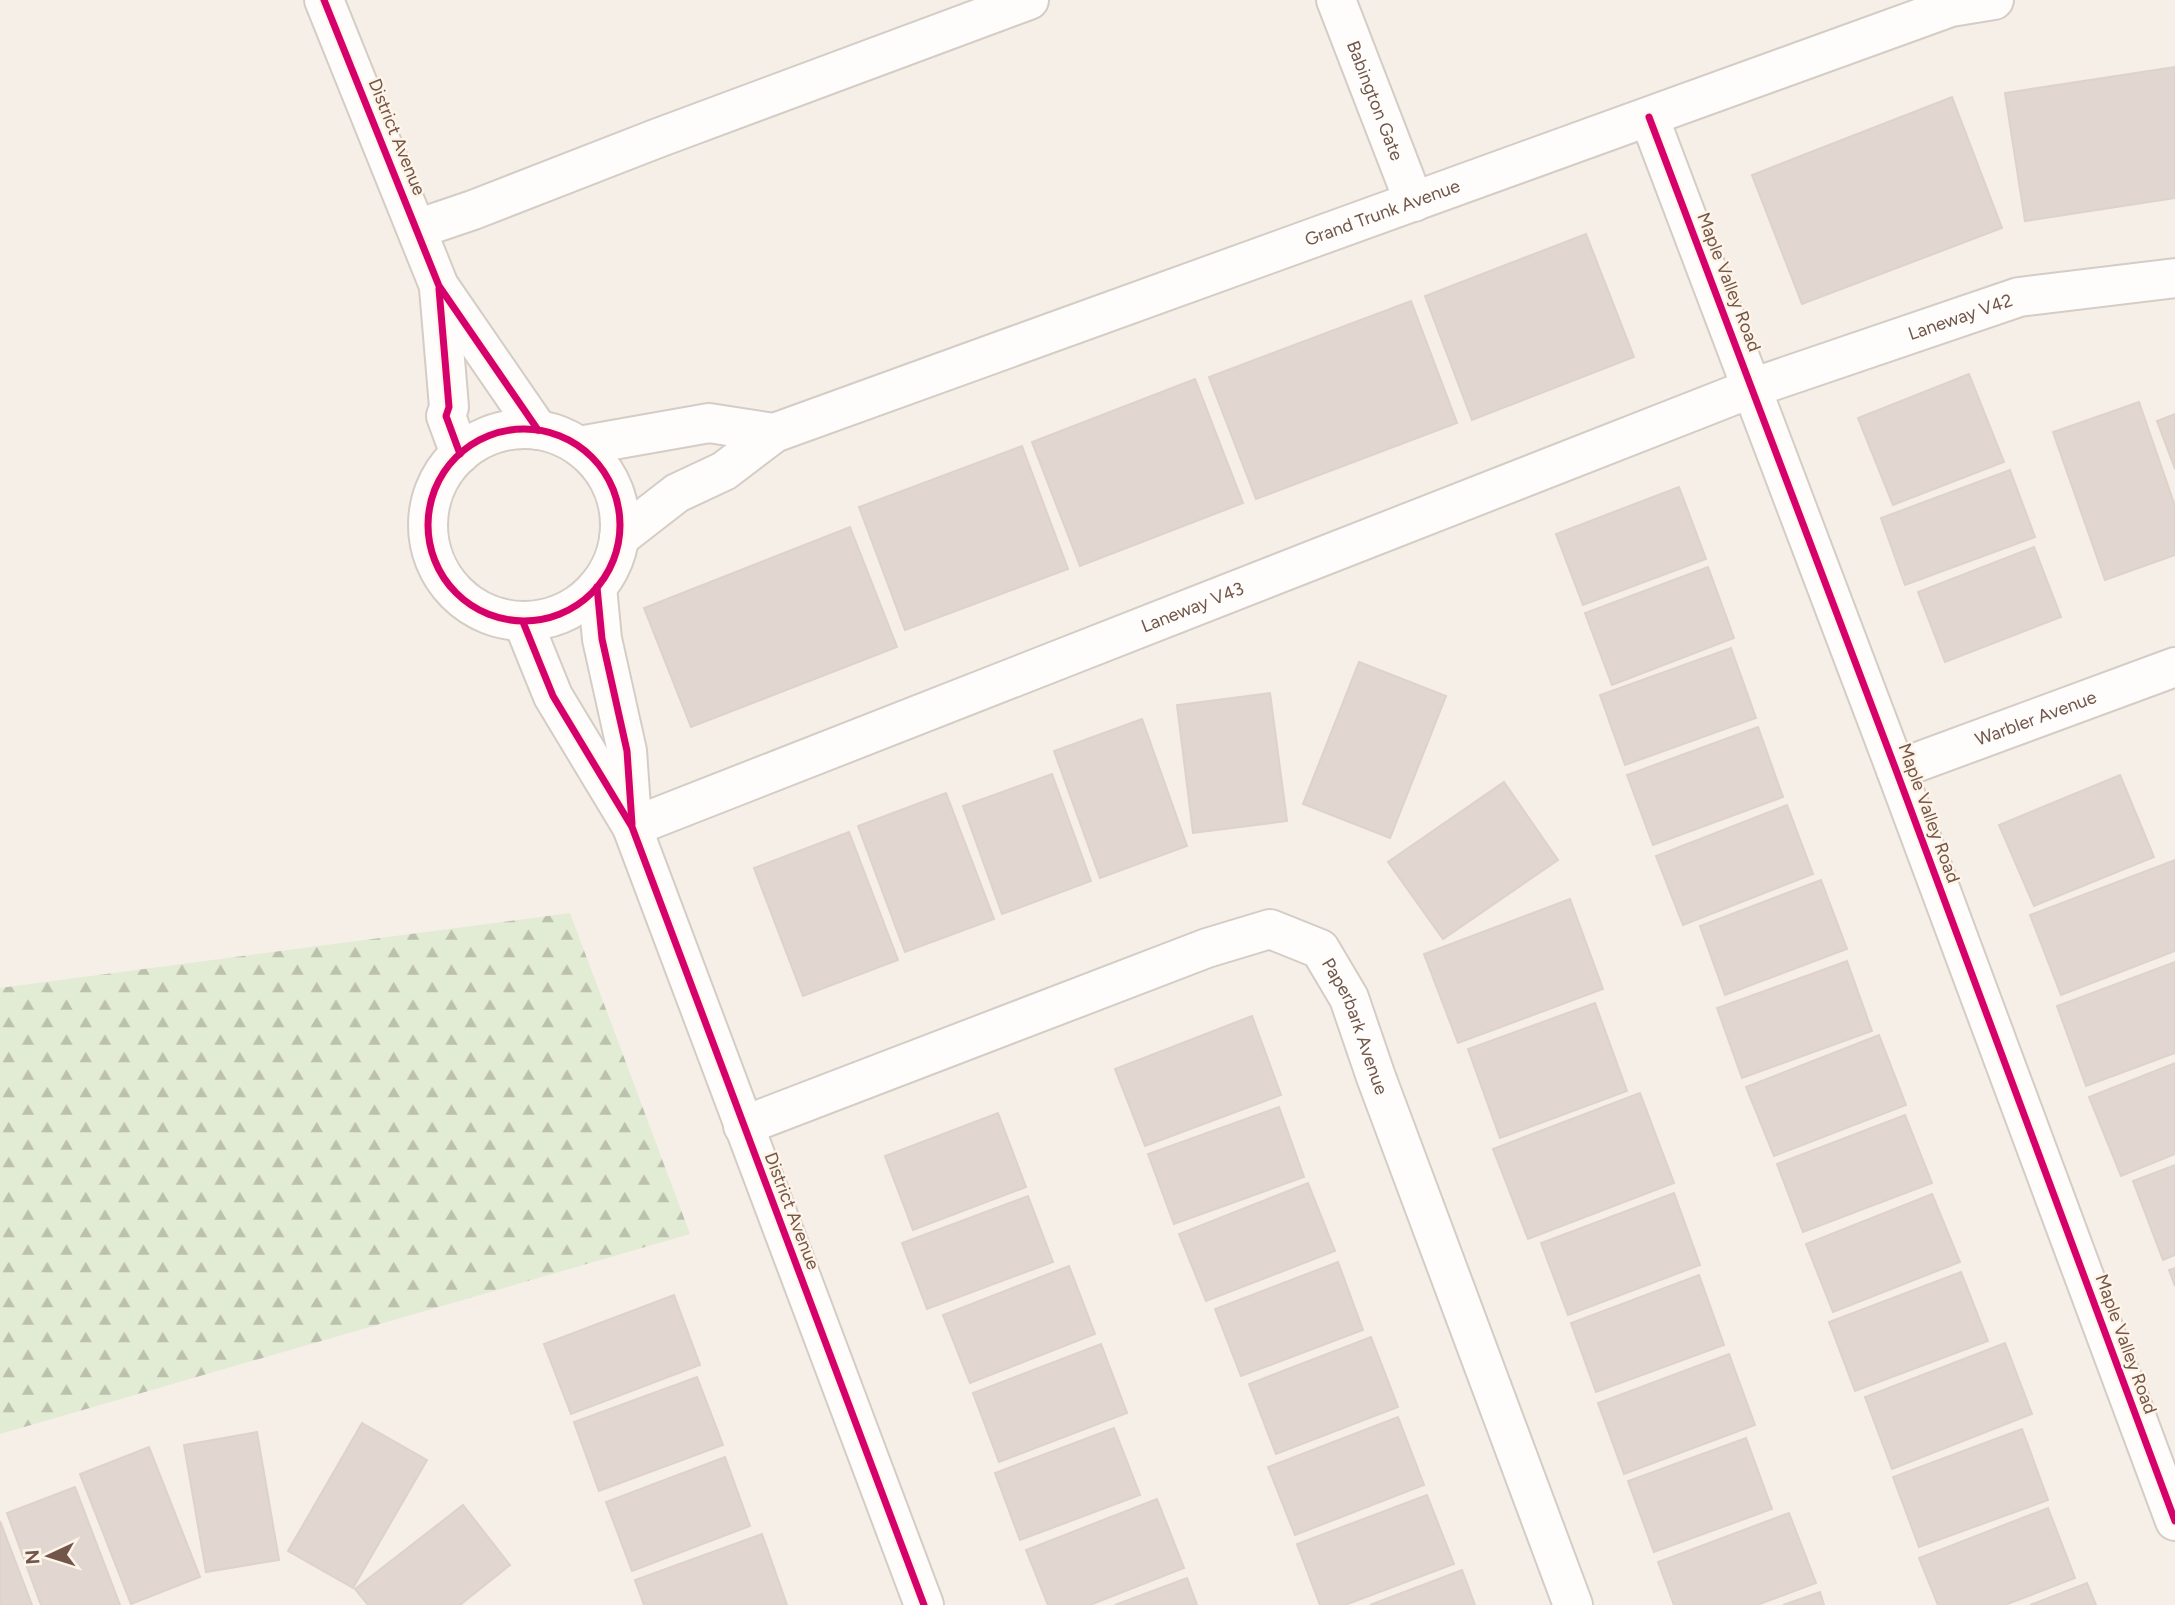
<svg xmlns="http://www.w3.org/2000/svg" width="2175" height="1605" viewBox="0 0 2175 1605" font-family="Figtree,sans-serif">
<defs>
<pattern id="forest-firs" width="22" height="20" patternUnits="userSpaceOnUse" patternTransform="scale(1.75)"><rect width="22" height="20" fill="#e2ebd3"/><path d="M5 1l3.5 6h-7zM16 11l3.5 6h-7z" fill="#bcc1ad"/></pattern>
</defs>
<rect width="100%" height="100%" fill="#f5efe8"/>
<!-- forest -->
<path fill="url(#forest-firs)" d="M 570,913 L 690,1234 L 0,1434 L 0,988 Z"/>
<!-- building -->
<g fill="#e1d7d0" stroke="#ded2ca" stroke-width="2">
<path d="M 2175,67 L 2175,198 L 2025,221 L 2005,93 Z"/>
<path d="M 1952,97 L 2002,228 L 1802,304 L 1752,175 Z"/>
<path d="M 1586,234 L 1634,357 L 1472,420 L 1425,296 Z"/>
<path d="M 1411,301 L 1457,423 L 1256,499 L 1209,377 Z"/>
<path d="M 1969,374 L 2004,462 L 1893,505 L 1858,418 Z"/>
<path d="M 1195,379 L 1243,503 L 1080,566 L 1032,442 Z"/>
<path d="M 2139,402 L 2175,506 L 2175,555 L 2105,580 L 2053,432 Z"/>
<path d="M 2175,414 L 2175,469 L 2157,421 Z"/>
<path d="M 1022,446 L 1068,569 L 905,630 L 859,507 Z"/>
<path d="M 2010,470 L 2035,537 L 1905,585 L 1881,518 Z"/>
<path d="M 1679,487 L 1706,559 L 1583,605 L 1556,534 Z"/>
<path d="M 850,527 L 897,647 L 691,727 L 644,608 Z"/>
<path d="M 2034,547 L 2061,617 L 1945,662 L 1918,592 Z"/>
<path d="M 1708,567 L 1734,638 L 1612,685 L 1585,613 Z"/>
<path d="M 1731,648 L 1756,718 L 1625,765 L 1600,695 Z"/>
<path d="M 1359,662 L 1446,696 L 1390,838 L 1303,804 Z"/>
<path d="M 1270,693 L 1287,821 L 1193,833 L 1177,705 Z"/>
<path d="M 1142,719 L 1187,846 L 1100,878 L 1054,751 Z"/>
<path d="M 1758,727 L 1783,797 L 1653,845 L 1627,775 Z"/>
<path d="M 1052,774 L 1091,881 L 1002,914 L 963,806 Z"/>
<path d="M 2120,775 L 2154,857 L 2034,906 L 1999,825 Z"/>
<path d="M 1504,782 L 1558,860 L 1443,939 L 1388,862 Z"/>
<path d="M 946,793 L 994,919 L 905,952 L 858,826 Z"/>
<path d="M 1787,805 L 1813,874 L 1683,925 L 1656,856 Z"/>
<path d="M 849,832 L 898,960 L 803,996 L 754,868 Z"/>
<path d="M 2175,860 L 2175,951 L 2061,995 L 2030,915 Z"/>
<path d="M 1821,880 L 1847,949 L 1725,995 L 1700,926 Z"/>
<path d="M 1570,899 L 1603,989 L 1458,1043 L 1424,954 Z"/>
<path d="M 1847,961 L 1872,1031 L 1742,1078 L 1717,1008 Z"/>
<path d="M 2175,962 L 2175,1053 L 2086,1086 L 2057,1006 Z"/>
<path d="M 1595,1003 L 1627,1091 L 1500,1138 L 1468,1049 Z"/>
<path d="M 1252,1016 L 1281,1095 L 1145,1146 L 1115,1069 Z"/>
<path d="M 1879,1035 L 1906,1105 L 1774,1156 L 1746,1087 Z"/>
<path d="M 2175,1063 L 2175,1154 L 2121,1176 L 2089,1097 Z"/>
<path d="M 1640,1093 L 1674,1183 L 1528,1239 L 1493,1149 Z"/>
<path d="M 1279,1107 L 1304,1177 L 1174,1224 L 1148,1154 Z"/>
<path d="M 998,1113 L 1026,1187 L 913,1230 L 885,1156 Z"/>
<path d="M 1905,1115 L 1932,1183 L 1803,1232 L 1777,1164 Z"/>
<path d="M 2175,1165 L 2175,1255 L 2163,1260 L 2133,1181 Z"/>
<path d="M 1308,1183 L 1335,1251 L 1206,1301 L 1179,1234 Z"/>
<path d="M 1674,1193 L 1700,1265 L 1568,1315 L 1541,1243 Z"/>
<path d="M 1932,1194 L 1960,1262 L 1833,1312 L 1806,1244 Z"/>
<path d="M 1028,1196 L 1053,1262 L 927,1309 L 902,1243 Z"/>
<path d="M 1338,1262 L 1363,1330 L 1241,1376 L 1215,1309 Z"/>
<path d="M 1069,1266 L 1095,1334 L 970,1383 L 943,1315 Z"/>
<path d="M 2175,1268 L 2175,1286 L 2169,1270 Z"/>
<path d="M 1961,1272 L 1988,1341 L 1855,1391 L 1829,1322 Z"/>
<path d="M 1699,1275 L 1724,1345 L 1596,1392 L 1571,1323 Z"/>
<path d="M 674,1295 L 700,1365 L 571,1414 L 544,1344 Z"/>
<path d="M 1371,1337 L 1398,1407 L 1276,1454 L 1249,1384 Z"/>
<path d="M 2005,1343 L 2032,1414 L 1892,1469 L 1865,1397 Z"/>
<path d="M 1101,1344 L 1127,1413 L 999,1462 L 973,1393 Z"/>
<path d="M 1729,1354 L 1755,1425 L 1624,1474 L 1598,1403 Z"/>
<path d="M 697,1377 L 723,1445 L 599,1491 L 574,1422 Z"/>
<path d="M 1398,1417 L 1424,1485 L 1295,1535 L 1268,1467 Z"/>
<path d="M 362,1423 L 427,1460 L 353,1588 L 288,1551 Z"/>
<path d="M 1114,1428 L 1140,1495 L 1020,1540 L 995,1473 Z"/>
<path d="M 2022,1429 L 2048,1500 L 1919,1547 L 1893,1477 Z"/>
<path d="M 257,1432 L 279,1560 L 206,1572 L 184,1445 Z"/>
<path d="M 1746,1438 L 1772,1509 L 1654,1552 L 1628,1481 Z"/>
<path d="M 149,1447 L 200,1577 L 131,1604 L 80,1474 Z"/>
<path d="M 725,1457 L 750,1526 L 632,1571 L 606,1502 Z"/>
<path d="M 75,1487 L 120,1605 L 41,1605 L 7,1513 Z"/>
<path d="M 1427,1495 L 1454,1564 L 1345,1605 L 1320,1605 L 1297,1544 Z"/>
<path d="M 1157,1499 L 1184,1568 L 1090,1605 L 1048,1605 L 1026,1550 Z"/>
<path d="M 463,1505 L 510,1565 L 460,1605 L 368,1605 L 355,1589 Z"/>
<path d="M 2048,1508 L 2075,1578 L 2005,1605 L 1938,1605 L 1919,1558 Z"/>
<path d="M 1789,1513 L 1816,1583 L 1757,1605 L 1674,1605 L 1658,1562 Z"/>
<path d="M 0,1521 L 32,1605 L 0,1605 Z"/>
<path d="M 762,1534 L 787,1605 L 644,1605 L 635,1580 Z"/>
<path d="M 1462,1570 L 1475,1605 L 1370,1605 Z"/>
<path d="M 1187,1578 L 1197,1605 L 1115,1605 Z"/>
<path d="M 2087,1583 L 2096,1605 L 2030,1605 Z"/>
<path d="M 1820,1592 L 1824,1605 L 1783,1605 Z"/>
</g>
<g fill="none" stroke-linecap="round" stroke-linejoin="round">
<!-- minor casing -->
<g stroke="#d4ccc5" stroke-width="42">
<g id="minor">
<path d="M 324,0 L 439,286 L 538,430"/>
<path id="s1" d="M 1336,0 L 1414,202"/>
<path d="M 1649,117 L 1896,770 L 2175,1521"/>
<path d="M 417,229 L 473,210 L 658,138 L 1029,0"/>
<path d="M 439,288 L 449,407 L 446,416 L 460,454"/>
<circle cx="524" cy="525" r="96"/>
<path d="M 579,446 L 709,423 L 774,433"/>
<path id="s2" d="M 619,538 L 677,493 L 724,471 L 774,433 L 1951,7 L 1994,0"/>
<path d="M 597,587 L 602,639 L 627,751 L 632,822"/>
<path d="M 523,622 L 553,696 L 632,827 L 924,1605"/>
<path id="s3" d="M 1896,770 L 2175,667"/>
<path id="s4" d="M 632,827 L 1752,388 L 2019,297 L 2175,278"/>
<path id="s5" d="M 743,1126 L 1207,948 L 1270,929 L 1320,949 L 1349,998 L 1376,1077 L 1573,1605"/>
</g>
</g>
<!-- minor -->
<use href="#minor" stroke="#fefdfc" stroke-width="38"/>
<!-- cycleway casing -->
<g stroke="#fff4e8" stroke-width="11">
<g id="cycleway">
<path d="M 324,0 L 439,286 L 538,430"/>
<path d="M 1649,117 L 1896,770 L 2175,1521"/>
<path d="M 439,289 L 449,407 L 446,416 L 460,454"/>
<circle cx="524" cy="525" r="96"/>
<path d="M 597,587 L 602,639 L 627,751 L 632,824"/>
<path d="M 523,622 L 553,696 L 632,827 L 924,1605"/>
</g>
</g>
<!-- cycleway -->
<use href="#cycleway" stroke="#d6006c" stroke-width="7"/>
</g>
<g text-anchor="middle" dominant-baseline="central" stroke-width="5" stroke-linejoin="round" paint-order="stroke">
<!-- street labels -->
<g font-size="18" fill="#725649" stroke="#fff4e8">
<text stroke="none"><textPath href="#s1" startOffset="108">Babington Gate</textPath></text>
<text transform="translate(397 137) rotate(68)">District Avenue</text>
<text stroke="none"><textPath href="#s2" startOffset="835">Grand Trunk Avenue</textPath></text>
<text transform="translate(1729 282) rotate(69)">Maple Valley Road</text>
<text stroke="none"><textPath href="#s4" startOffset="1423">Laneway V42</textPath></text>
<text stroke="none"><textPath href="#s4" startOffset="602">Laneway V43</textPath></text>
<text stroke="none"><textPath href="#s3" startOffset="149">Warbler Avenue</textPath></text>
<text transform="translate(1929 813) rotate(70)">Maple Valley Road</text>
<text stroke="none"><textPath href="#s5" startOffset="702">Paperbark Avenue</textPath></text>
<text transform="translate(792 1211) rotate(69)">District Avenue</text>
<text transform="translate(2126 1344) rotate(70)">Maple Valley Road</text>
</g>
</g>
<!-- north arrow -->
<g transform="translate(49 1556) rotate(266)" stroke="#fff4e8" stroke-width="5" paint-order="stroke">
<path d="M0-5L12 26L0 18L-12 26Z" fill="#725649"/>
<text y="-10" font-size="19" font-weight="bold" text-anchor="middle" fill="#725649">N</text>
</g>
</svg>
